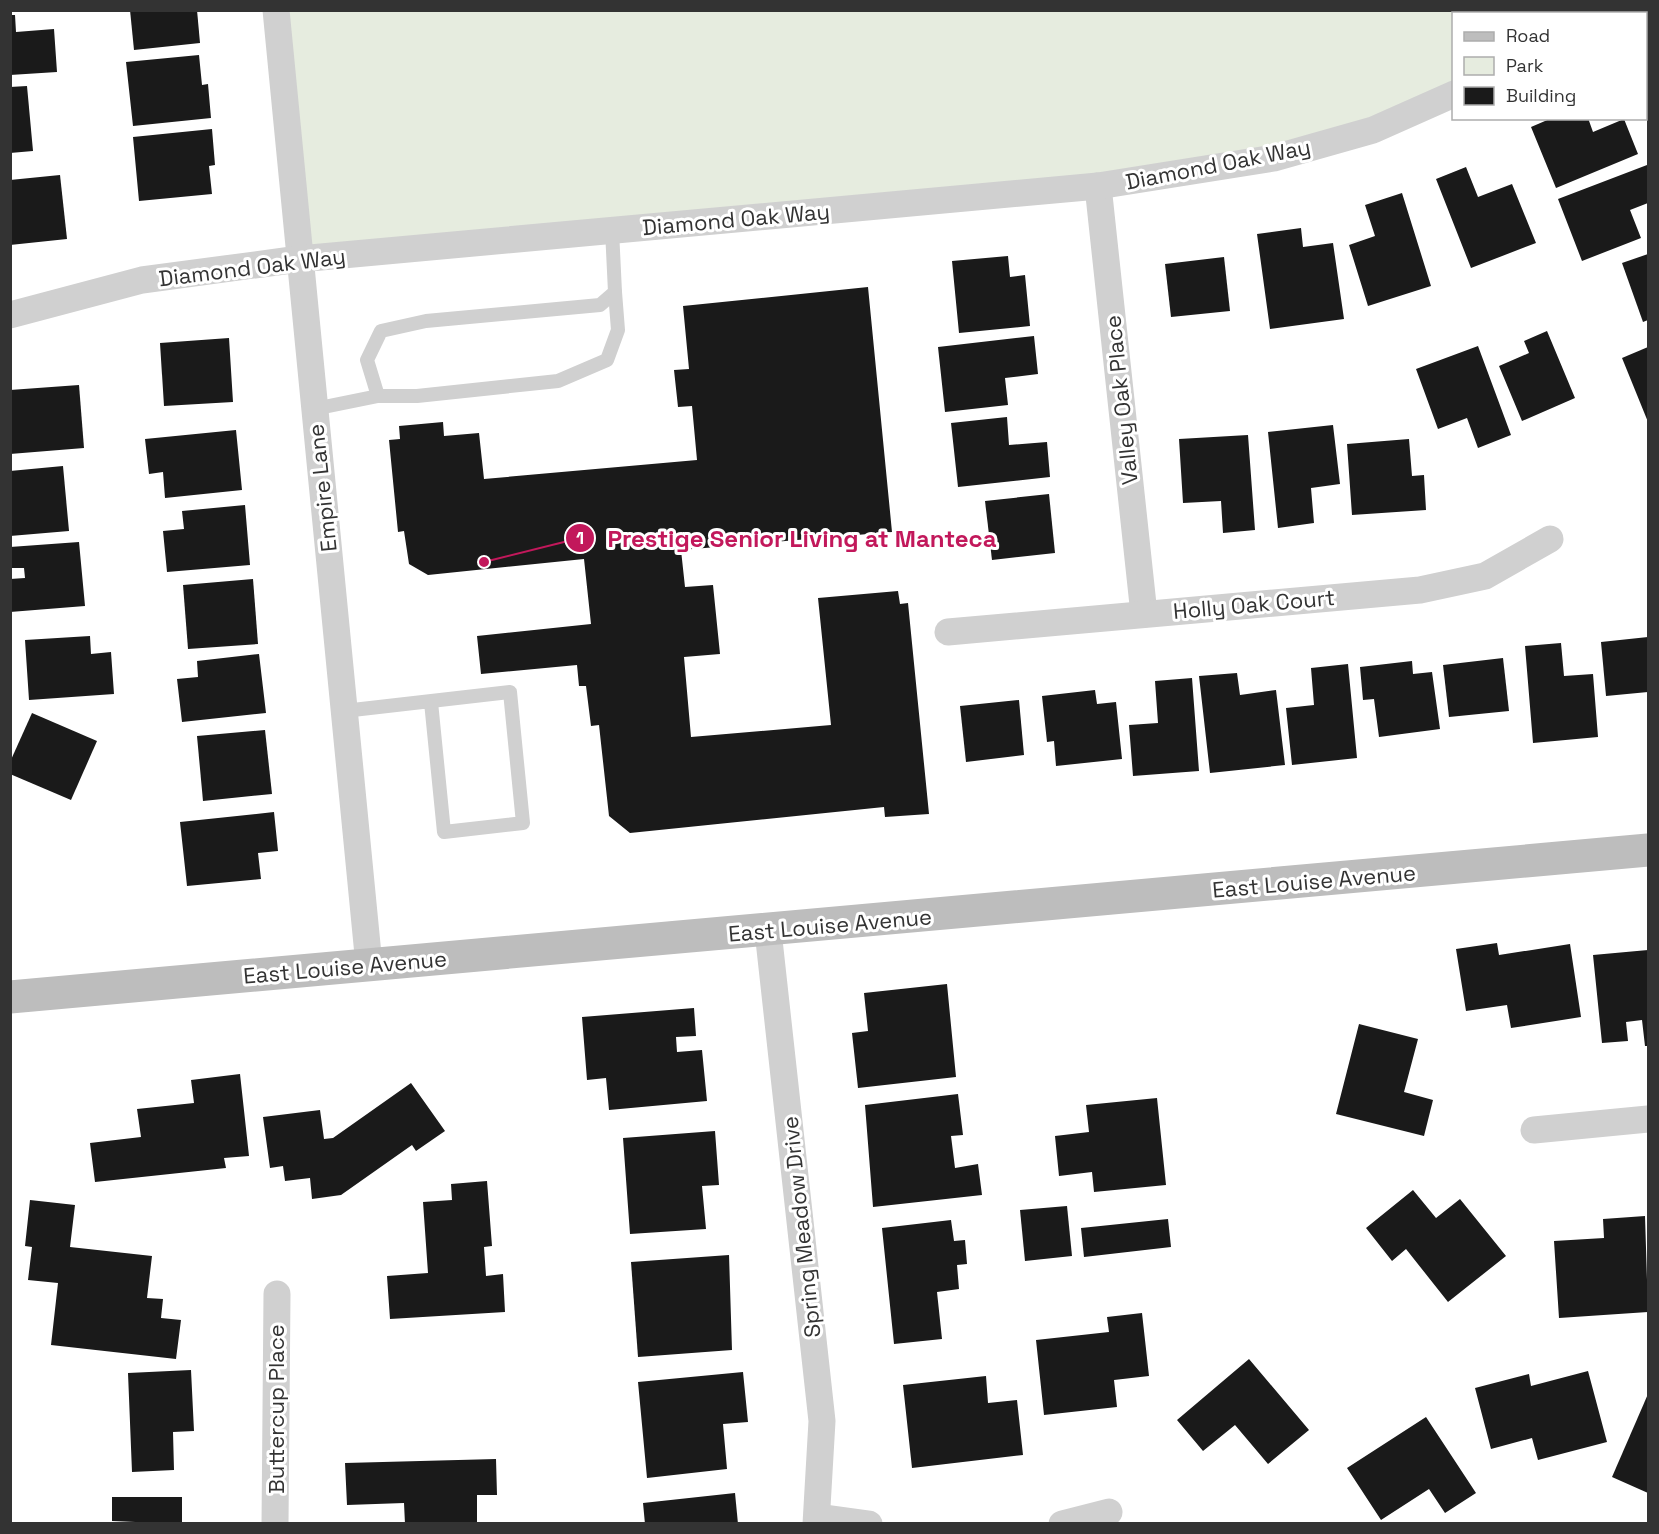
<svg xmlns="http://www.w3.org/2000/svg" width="1659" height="1534" viewBox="0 0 1659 1534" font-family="'Space Grotesk',sans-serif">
<rect width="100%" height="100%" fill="#fff"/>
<!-- green -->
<path fill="#e6ecdf" d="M 276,11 L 1642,11 L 1636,14 L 1454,14 L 1453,94 L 1274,158 L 299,259 Z"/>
<!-- building -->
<g fill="#1a1a1a">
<path d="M 130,10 L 197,10 L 200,43 L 134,50 Z"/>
<path d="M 10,15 L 15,15 L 16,32 L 54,29 L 57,72 L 10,75 Z"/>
<path d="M 199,55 L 202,85 L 208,84 L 211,118 L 133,126 L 126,62 Z"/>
<path d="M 27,86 L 33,151 L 10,153 L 10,87 Z"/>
<path d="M 1552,118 L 1588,118 L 1593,132 L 1624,119 L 1638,154 L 1556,188 L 1531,127 Z"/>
<path d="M 212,129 L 215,165 L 209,166 L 212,194 L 139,201 L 133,137 Z"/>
<path d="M 1647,165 L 1648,203 L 1630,210 L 1641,238 L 1582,261 L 1558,199 Z"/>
<path d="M 1466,167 L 1478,197 L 1512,184 L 1536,243 L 1471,268 L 1436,179 Z"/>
<path d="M 60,175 L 67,239 L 10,245 L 10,180 Z"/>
<path d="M 1402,193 L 1431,286 L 1368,306 L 1349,245 L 1375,236 L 1365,205 Z"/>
<path d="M 1301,228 L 1303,247 L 1333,243 L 1344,319 L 1270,329 L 1257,234 Z"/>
<path d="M 1648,254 L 1648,320 L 1643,322 L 1622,263 Z"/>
<path d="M 1008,256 L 1010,277 L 1025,275 L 1030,326 L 959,333 L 952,261 Z"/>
<path d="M 1224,257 L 1230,311 L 1171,317 L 1165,264 Z"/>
<path d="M 868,287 L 892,532 L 681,550 L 685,587 L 713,585 L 720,654 L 684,657 L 691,737 L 831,725 L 818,598 L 898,591 L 900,604 L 908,603 L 929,814 L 885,817 L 884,807 L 630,833 L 609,816 L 599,725 L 591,726 L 586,686 L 579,686 L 577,665 L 481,674 L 477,636 L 591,624 L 584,559 L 428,575 L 409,564 L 404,531 L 398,532 L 389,440 L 400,439 L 399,426 L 443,422 L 444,436 L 479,433 L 484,479 L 697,460 L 692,406 L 678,407 L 674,370 L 689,369 L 683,306 Z"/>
<path d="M 1547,331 L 1575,398 L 1522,421 L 1499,366 L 1529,353 L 1524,341 Z"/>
<path d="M 1034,336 L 1038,374 L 1005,378 L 1008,405 L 945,412 L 938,347 Z"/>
<path d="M 229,338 L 233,402 L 164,406 L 160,343 Z"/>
<path d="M 1478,346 L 1511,435 L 1478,448 L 1467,418 L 1438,429 L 1416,369 Z"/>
<path d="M 1648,347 L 1648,422 L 1622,358 Z"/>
<path d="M 79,385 L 84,448 L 10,454 L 10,390 Z"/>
<path d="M 1007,417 L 1009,445 L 1047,442 L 1050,477 L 958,487 L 951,423 Z"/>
<path d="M 1333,425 L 1340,484 L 1311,488 L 1314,523 L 1278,528 L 1268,432 Z"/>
<path d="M 236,430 L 242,490 L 165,498 L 163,472 L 149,474 L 145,439 Z"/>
<path d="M 1248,435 L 1255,530 L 1223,533 L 1221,501 L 1183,503 L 1179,439 Z"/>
<path d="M 1409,439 L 1412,476 L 1424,475 L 1426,510 L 1352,515 L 1347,444 Z"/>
<path d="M 63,466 L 69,531 L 10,536 L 10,471 Z"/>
<path d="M 1049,494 L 1055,553 L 992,560 L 985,501 Z"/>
<path d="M 245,505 L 250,565 L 167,572 L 163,531 L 184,529 L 182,511 Z"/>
<path d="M 79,542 L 85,606 L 10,612 L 10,579 L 25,578 L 24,568 L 10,568 L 10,547 Z"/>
<path d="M 253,579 L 258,644 L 188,649 L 183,585 Z"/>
<path d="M 90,636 L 91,654 L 111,652 L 114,694 L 29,700 L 25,640 Z"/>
<path d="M 1648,637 L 1648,692 L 1606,696 L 1601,642 Z"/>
<path d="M 1561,643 L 1564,676 L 1593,674 L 1598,737 L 1533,743 L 1525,646 Z"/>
<path d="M 259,654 L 266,713 L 182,722 L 177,679 L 198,677 L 197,661 Z"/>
<path d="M 1503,658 L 1509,711 L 1449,717 L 1443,665 Z"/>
<path d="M 1412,661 L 1413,674 L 1432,672 L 1440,729 L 1379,737 L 1374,699 L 1363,700 L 1360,667 Z"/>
<path d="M 1348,664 L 1357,758 L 1292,765 L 1286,708 L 1314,705 L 1311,668 Z"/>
<path d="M 1237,673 L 1240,695 L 1276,690 L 1285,765 L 1210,773 L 1199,676 Z"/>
<path d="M 1192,678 L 1199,771 L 1133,776 L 1129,725 L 1158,723 L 1155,681 Z"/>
<path d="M 1095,690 L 1097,704 L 1116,702 L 1122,759 L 1056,766 L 1054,741 L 1047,742 L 1042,696 Z"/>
<path d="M 1019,700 L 1024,755 L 966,762 L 960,706 Z"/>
<path d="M 32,713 L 97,741 L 71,800 L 10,774 L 10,762 Z"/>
<path d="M 265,730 L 272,794 L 203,801 L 197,736 Z"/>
<path d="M 274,812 L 278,851 L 258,853 L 261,879 L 187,886 L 180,822 Z"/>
<path d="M 1497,943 L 1499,955 L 1570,944 L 1581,1017 L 1511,1028 L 1507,1005 L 1466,1011 L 1456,949 Z"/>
<path d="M 1648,950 L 1648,1046 L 1645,1046 L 1642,1020 L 1626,1022 L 1628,1041 L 1602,1043 L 1593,955 Z"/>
<path d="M 947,984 L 956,1077 L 858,1088 L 852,1033 L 868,1031 L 864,993 Z"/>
<path d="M 694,1008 L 696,1036 L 676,1037 L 677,1052 L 702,1050 L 707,1101 L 609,1110 L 606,1078 L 587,1080 L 582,1017 Z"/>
<path d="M 1359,1024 L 1418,1039 L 1404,1092 L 1433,1100 L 1424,1136 L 1336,1114 Z"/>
<path d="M 240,1074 L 249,1156 L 224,1158 L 226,1168 L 95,1182 L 90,1143 L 141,1137 L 137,1109 L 194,1103 L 191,1080 Z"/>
<path d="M 411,1083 L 445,1131 L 416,1151 L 412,1145 L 341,1195 L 312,1199 L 310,1178 L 285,1181 L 283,1166 L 270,1168 L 263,1117 L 320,1110 L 324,1139 L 333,1138 Z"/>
<path d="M 958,1094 L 963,1135 L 951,1136 L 955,1168 L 978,1164 L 982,1195 L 873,1207 L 865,1105 Z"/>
<path d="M 1157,1098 L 1166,1185 L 1094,1192 L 1092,1172 L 1059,1176 L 1055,1136 L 1089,1132 L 1086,1105 Z"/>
<path d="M 715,1131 L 719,1185 L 702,1186 L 706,1229 L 630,1234 L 623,1138 Z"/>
<path d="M 487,1181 L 492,1246 L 484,1247 L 486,1276 L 503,1274 L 505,1312 L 390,1319 L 387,1276 L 428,1273 L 423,1202 L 452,1200 L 451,1184 Z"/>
<path d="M 1413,1190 L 1436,1218 L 1460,1199 L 1506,1256 L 1448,1302 L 1406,1249 L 1392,1261 L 1366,1228 Z"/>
<path d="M 30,1200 L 75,1205 L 70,1247 L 152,1256 L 147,1298 L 163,1299 L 161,1318 L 181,1320 L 176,1359 L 51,1345 L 58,1283 L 28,1280 L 32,1247 L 25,1246 Z"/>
<path d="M 1067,1206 L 1072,1256 L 1025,1261 L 1020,1210 Z"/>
<path d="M 1645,1216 L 1648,1312 L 1559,1318 L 1554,1241 L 1604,1238 L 1603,1219 Z"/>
<path d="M 1168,1219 L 1171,1247 L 1084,1257 L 1081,1228 Z"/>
<path d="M 951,1220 L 954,1241 L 965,1240 L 967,1264 L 957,1265 L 959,1289 L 937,1292 L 942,1339 L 894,1344 L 882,1228 Z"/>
<path d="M 729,1255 L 732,1350 L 638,1357 L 631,1262 Z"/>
<path d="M 1142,1313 L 1149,1376 L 1114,1380 L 1117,1407 L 1044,1415 L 1036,1340 L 1109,1332 L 1107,1317 Z"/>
<path d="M 1249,1359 L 1309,1430 L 1268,1464 L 1235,1425 L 1203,1451 L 1177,1420 Z"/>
<path d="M 191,1370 L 194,1431 L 173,1432 L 174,1470 L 132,1472 L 128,1373 Z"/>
<path d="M 1588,1371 L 1607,1442 L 1538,1460 L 1532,1438 L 1491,1449 L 1475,1388 L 1529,1374 L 1531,1386 Z"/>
<path d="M 743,1372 L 748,1422 L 723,1424 L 727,1469 L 647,1478 L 638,1382 Z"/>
<path d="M 986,1376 L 988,1403 L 1017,1400 L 1023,1455 L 912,1468 L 903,1385 Z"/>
<path d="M 1648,1394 L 1648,1493 L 1612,1477 Z"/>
<path d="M 1426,1417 L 1476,1493 L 1445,1513 L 1429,1489 L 1381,1520 L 1347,1468 Z"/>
<path d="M 496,1459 L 497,1495 L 477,1495 L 477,1524 L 405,1524 L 404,1503 L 347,1505 L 345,1463 Z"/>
<path d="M 735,1493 L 738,1524 L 645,1524 L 643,1503 Z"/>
<path d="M 112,1497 L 182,1497 L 182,1524 L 112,1521 Z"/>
</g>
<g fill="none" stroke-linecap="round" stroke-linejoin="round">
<!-- lane -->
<g stroke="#d0d0d0" stroke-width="14">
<path d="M 378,396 L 367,360 L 381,331 L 426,321 L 600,305 L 615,292 L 612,230"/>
<path d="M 314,409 L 378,396 L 417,396 L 558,381 L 607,360 L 618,330 L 615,292"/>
<path d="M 344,711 L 510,692 L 523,823 L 444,832 L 431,702"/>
</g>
<!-- street -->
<g stroke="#d0d0d0" stroke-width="27">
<path d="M 276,10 L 369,965"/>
<path d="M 1636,14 L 1642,10"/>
<path d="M 1098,186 L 1144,614"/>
<path d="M 10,315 L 142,280 L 299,259 L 1098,186 L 1274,158 L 1373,130 L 1454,94"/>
<path d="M 948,632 L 1420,590 L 1485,576 L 1550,539"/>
<path d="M 768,931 L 822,1421 L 816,1524"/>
<path d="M 1534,1130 L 1648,1119"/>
<path d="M 818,1517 L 869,1524"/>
<path d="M 275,1524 L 277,1294"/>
<path d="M 1062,1524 L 1109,1512"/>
</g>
<!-- secondary -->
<path stroke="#bdbdbd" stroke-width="33" d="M 10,997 L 1648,850"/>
</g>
<g text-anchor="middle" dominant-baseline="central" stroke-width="6" stroke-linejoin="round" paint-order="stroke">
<!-- street labels -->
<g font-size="22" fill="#333" stroke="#fff">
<text transform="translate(1218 164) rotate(-11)">Diamond Oak Way</text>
<text transform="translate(736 219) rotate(-5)">Diamond Oak Way</text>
<text transform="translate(252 267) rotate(-7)">Diamond Oak Way</text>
<text transform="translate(1121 400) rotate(-96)">Valley Oak Place</text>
<text transform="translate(322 488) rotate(-96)">Empire Lane</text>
<text transform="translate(1254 604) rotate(-5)">Holly Oak Court</text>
<text transform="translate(1314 881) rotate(-5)">East Louise Avenue</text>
<text transform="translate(830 925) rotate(-5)">East Louise Avenue</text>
<text transform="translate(345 967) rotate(-5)">East Louise Avenue</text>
<text transform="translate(801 1227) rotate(-96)">Spring Meadow Drive</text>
<text transform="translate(276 1409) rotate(-90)">Buttercup Place</text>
</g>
</g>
<!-- callouts -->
<path fill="none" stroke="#c2185b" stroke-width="2" d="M484 562L580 538"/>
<g fill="#c2185b" stroke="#fff" stroke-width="2">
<circle cx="484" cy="562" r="6"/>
<circle cx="580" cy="538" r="15"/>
</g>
<g font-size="18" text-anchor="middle" font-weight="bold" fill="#fff">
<text x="580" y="544">1</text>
</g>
<g font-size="24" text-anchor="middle" font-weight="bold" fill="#c2185b" stroke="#fff" stroke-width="6" stroke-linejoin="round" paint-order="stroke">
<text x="802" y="547">Prestige Senior Living at Manteca</text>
</g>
<!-- border -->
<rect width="1659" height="1534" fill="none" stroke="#333333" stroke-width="24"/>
<!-- legend -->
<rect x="1452" y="12" width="195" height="108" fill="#ffffff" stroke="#adadad" stroke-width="1.5"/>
<rect x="1464" y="32" width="30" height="9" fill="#bdbdbd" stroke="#adadad" stroke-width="1.5"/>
<text x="1506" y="42" font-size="18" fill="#333333">Road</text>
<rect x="1464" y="57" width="30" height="18" fill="#e6ecdf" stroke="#adadad" stroke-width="1.5"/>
<text x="1506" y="72" font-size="18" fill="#333333">Park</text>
<rect x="1464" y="87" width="30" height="18" fill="#1a1a1a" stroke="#adadad" stroke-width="1.5"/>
<text x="1506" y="102" font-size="18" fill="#333333">Building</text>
</svg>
